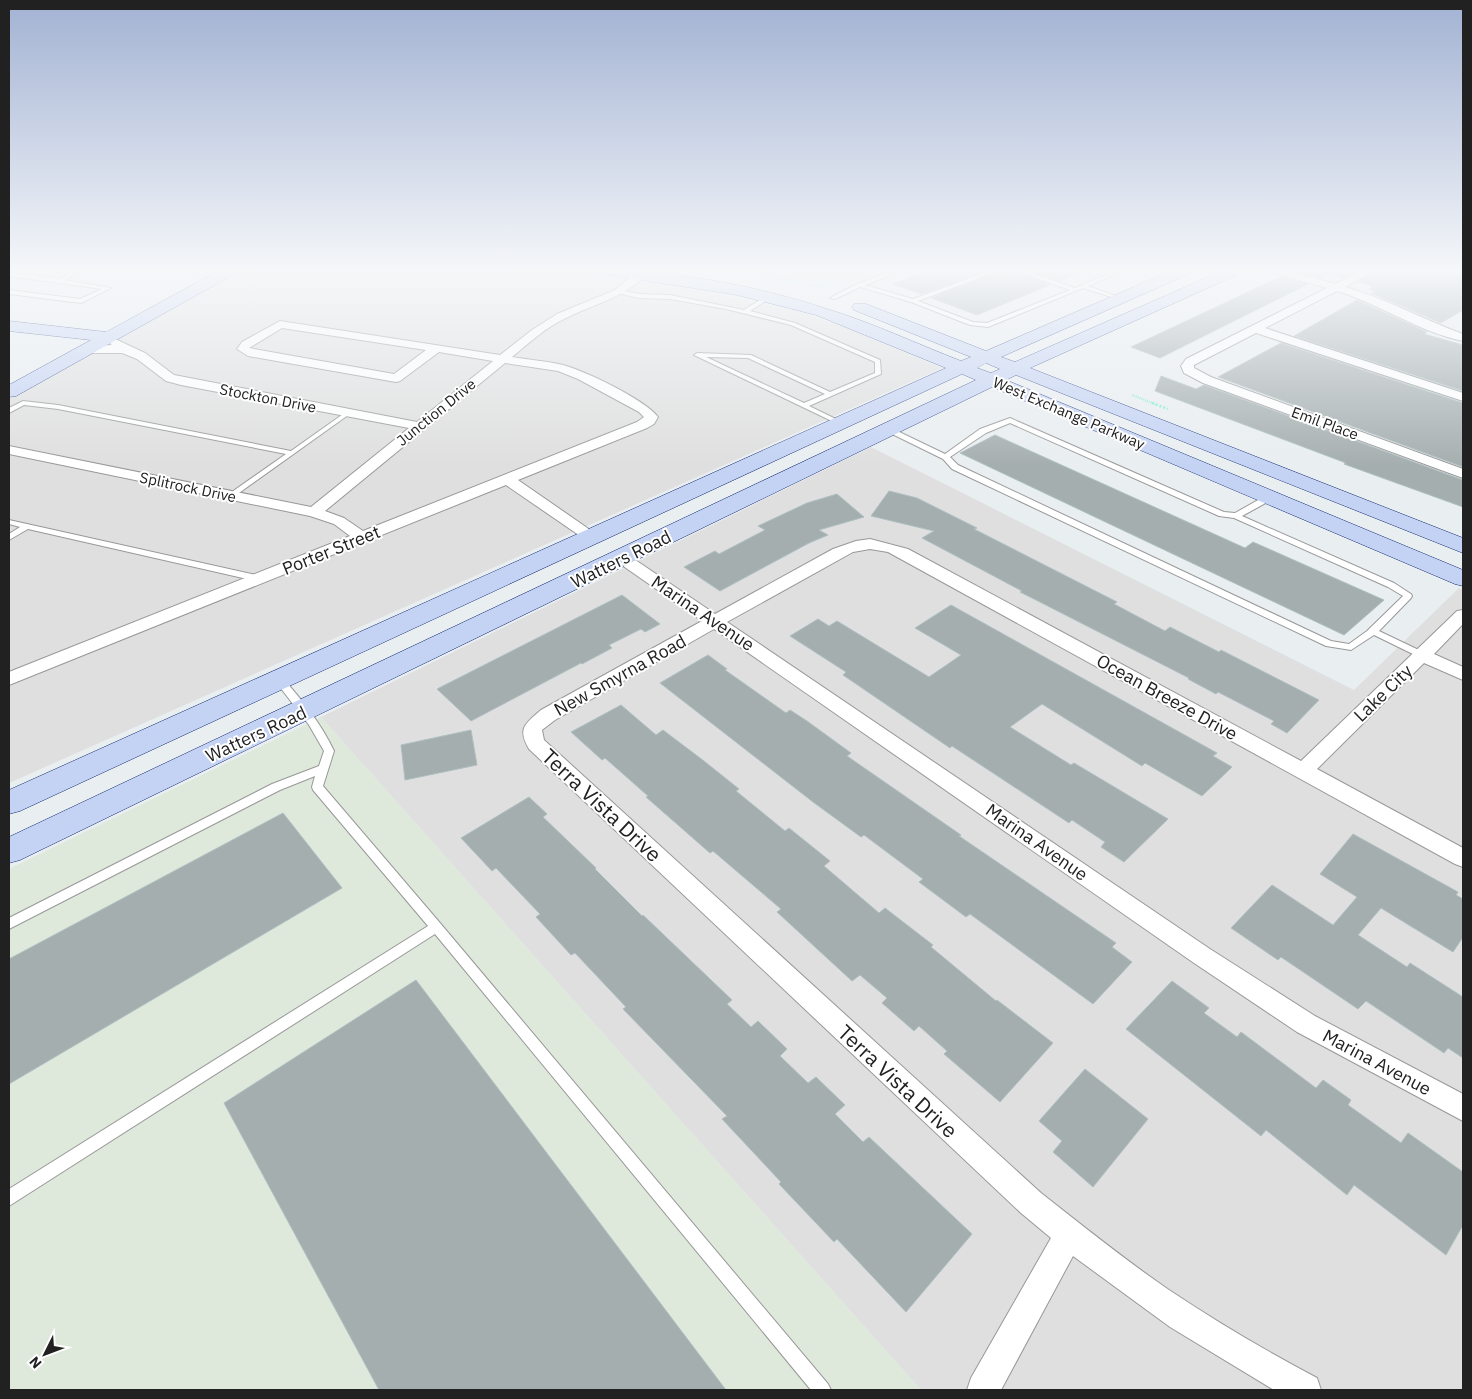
<svg xmlns="http://www.w3.org/2000/svg" width="1472" height="1399" viewBox="0 0 1472 1399" font-family="'IBM Plex Sans',sans-serif">
<rect width="100%" height="100%" fill="#e9eef1"/>
<!-- residential -->
<g fill="#dfdfdf">
<path d="M 244,270 L 568,270 L 667,283 L 800,312 L 847,328 L 942,368 L 9,783 L 9,399 Z"/>
<path d="M 871,447 L 1354,690 L 1459,588 L 1463,590 L 1463,1390 L 921,1390 L 321,717 Z"/>
</g>
<!-- industrial -->
<g fill="#dee9dc">
<path d="M 753,270 L 885,270 L 832,287 Z"/>
<path d="M 321,717 L 921,1390 L 9,1390 L 9,869 Z"/>
</g>
<!-- building -->
<g fill="#a5aeaf" stroke="#adbfc1">
<path d="M 931,270 L 987,270 L 921,294 L 892,284 Z"/>
<path d="M 1002,270 L 1012,270 L 1050,285 L 977,315 L 931,298 Z"/>
<path d="M 1028,270 L 1084,270 L 1085,271 L 1060,281 Z"/>
<path d="M 1293,270 L 1359,270 L 1343,278 L 1332,275 L 1332,272 L 1321,278 Z"/>
<path d="M 1378,270 L 1463,270 L 1463,310 L 1441,323 L 1371,293 L 1376,291 L 1369,289 L 1373,286 L 1358,282 Z"/>
<path d="M 1280,277 L 1308,284 L 1160,358 L 1131,347 Z"/>
<path d="M 1357,300 L 1427,332 L 1424,334 L 1463,345 L 1463,391 L 1294,336 Z"/>
<path d="M 1281,343 L 1463,403 L 1463,467 L 1218,377 Z"/>
<path d="M 1161,376 L 1196,389 L 1204,385 L 1463,480 L 1463,507 L 1344,464 L 1346,463 L 1155,391 Z"/>
<path d="M 995,435 L 1245,548 L 1253,542 L 1384,600 L 1344,635 L 960,453 Z"/>
<path d="M 889,491 L 917,498 L 977,528 L 974,529 L 1117,602 L 1114,604 L 1165,631 L 1170,627 L 1219,652 L 1221,650 L 1319,700 L 1287,733 L 1271,724 L 1274,721 L 1218,692 L 1216,694 L 1188,679 L 1189,678 L 1036,600 L 1020,592 L 1022,591 L 922,538 L 934,531 L 871,516 Z"/>
<path d="M 837,494 L 864,517 L 819,530 L 828,535 L 809,543 L 720,591 L 684,567 L 715,551 L 719,554 L 765,530 L 758,526 L 807,503 Z"/>
<path d="M 622,595 L 660,624 L 645,632 L 641,629 L 609,645 L 612,648 L 582,664 L 581,663 L 471,721 L 437,689 Z"/>
<path d="M 951,605 L 1217,753 L 1213,756 L 1232,767 L 1202,796 L 1145,763 L 1142,766 L 1042,704 L 1010,727 L 1071,765 L 1074,763 L 1168,819 L 1124,862 L 1101,847 L 1105,842 L 1072,820 L 1069,823 L 952,746 L 950,748 L 843,675 L 846,672 L 790,636 L 818,619 L 829,626 L 837,621 L 929,677 L 961,655 L 915,628 Z"/>
<path d="M 708,655 L 727,669 L 725,670 L 786,713 L 790,710 L 807,721 L 851,753 L 847,756 L 961,835 L 959,836 L 1116,943 L 1112,947 L 1132,962 L 1093,1004 L 970,914 L 966,917 L 919,882 L 923,879 L 864,835 L 861,837 L 813,802 L 660,683 Z"/>
<path d="M 621,705 L 656,735 L 663,730 L 704,761 L 739,789 L 736,791 L 785,831 L 789,828 L 830,861 L 824,866 L 879,913 L 885,908 L 933,945 L 931,947 L 996,1001 L 997,1000 L 1053,1043 L 1000,1102 L 944,1054 L 947,1051 L 919,1026 L 914,1031 L 882,1003 L 887,998 L 860,975 L 852,981 L 777,912 L 781,909 L 713,851 L 710,853 L 646,797 L 648,796 L 605,758 L 602,760 L 571,732 Z"/>
<path d="M 471,730 L 477,765 L 405,780 L 401,745 Z"/>
<path d="M 529,797 L 547,814 L 543,817 L 596,868 L 595,869 L 642,916 L 643,915 L 732,1000 L 727,1004 L 751,1027 L 758,1021 L 787,1049 L 780,1056 L 808,1083 L 816,1077 L 845,1105 L 835,1114 L 863,1142 L 869,1137 L 972,1234 L 906,1312 L 837,1239 L 834,1242 L 779,1184 L 781,1182 L 722,1119 L 727,1116 L 623,1009 L 626,1007 L 575,953 L 571,955 L 536,917 L 540,914 L 496,868 L 492,871 L 461,838 Z"/>
<path d="M 283,813 L 342,888 L 9,1084 L 9,959 Z"/>
<path d="M 1353,834 L 1458,892 L 1456,895 L 1463,899 L 1463,937 L 1453,952 L 1381,908 L 1358,935 L 1407,967 L 1410,963 L 1463,997 L 1463,1058 L 1448,1048 L 1444,1053 L 1366,1001 L 1358,1009 L 1281,957 L 1278,960 L 1231,928 L 1272,885 L 1333,925 L 1357,897 L 1320,874 Z"/>
<path d="M 416,980 L 726,1390 L 379,1390 L 224,1103 Z"/>
<path d="M 1172,981 L 1209,1008 L 1204,1013 L 1237,1037 L 1241,1032 L 1316,1088 L 1323,1080 L 1351,1100 L 1348,1105 L 1401,1143 L 1408,1133 L 1463,1172 L 1463,1225 L 1446,1255 L 1354,1185 L 1347,1195 L 1266,1130 L 1261,1136 L 1126,1029 Z"/>
<path d="M 1085,1069 L 1148,1119 L 1093,1187 L 1053,1152 L 1062,1141 L 1039,1121 Z"/>
</g>
<g fill="none" stroke-linecap="round" stroke-linejoin="round">
<!-- lane casing -->
<g stroke="#989898" stroke-width="2">
<g id="lane">
<path d="M 77,270 L 84,270 L 65,280 L 111,288 L 81,303 L 9,294 L 9,290 L 80,299 L 102,289 L 9,276 L 9,272 L 59,279 Z"/>
<path d="M 183,270 L 195,270 L 206,273 L 203,275 Z"/>
<path d="M 896,270 L 904,270 L 865,285 L 913,299 L 992,270 L 1000,270 L 918,301 L 973,322 L 987,323 L 1070,290 L 1014,270 L 1022,270 L 1075,288 L 1118,270 L 1126,270 L 1088,286 L 1121,298 L 1121,300 L 1083,288 L 988,327 L 970,325 L 911,302 L 860,287 L 835,299 L 830,298 L 857,284 Z"/>
<path d="M 619,290 L 639,294 L 670,295 L 744,310 L 766,296 L 770,296 L 770,298 L 750,311 L 795,323 L 880,360 L 881,374 L 809,406 L 844,423 L 838,424 L 694,355 L 697,353 L 751,355 L 830,392 L 875,373 L 875,362 L 791,325 L 726,309 L 670,299 L 639,298 L 617,293 L 616,292 ZM 706,357 L 748,358 L 825,394 L 804,403 Z"/>
<path d="M 23,401 L 58,405 L 291,451 L 346,412 L 351,413 L 232,498 L 228,496 L 229,494 L 286,454 L 58,409 L 24,405 L 9,413 L 9,408 Z"/>
<path d="M 1010,418 L 1224,512 L 1235,513 L 1267,495 L 1273,495 L 1273,499 L 1242,516 L 1394,583 L 1411,594 L 1412,596 L 1411,598 L 1379,631 L 1425,653 L 1427,655 L 1422,658 L 1419,657 L 1374,635 L 1351,650 L 1326,646 L 952,469 L 943,459 L 884,430 L 891,428 L 945,454 L 980,429 ZM 1010,423 L 1219,516 L 1234,518 L 1388,587 L 1403,596 L 1367,631 L 1349,644 L 1331,641 L 958,465 L 950,457 L 986,433 Z"/>
<path d="M 9,520 L 260,576 L 264,579 L 260,582 L 28,529 L 9,540 L 9,534 L 20,527 L 9,524 Z"/>
<path d="M 278,675 L 281,676 C 301,699 321,723 334,751 L 323,786 L 440,923 L 828,1384 L 831,1390 L 811,1390 L 435,934 L 9,1206 L 9,1189 L 428,926 L 313,790 L 312,787 L 315,776 L 280,790 L 9,929 L 9,918 L 272,784 L 319,766 L 324,751 L 309,725 L 273,678 Z"/>
</g>
</g>
<!-- street casing -->
<g stroke="#989898" stroke-width="2">
<g id="street">
<path d="M 639,270 L 650,270 C 628,297 596,303 566,318 C 546,327 529,343 512,357 C 529,360 547,361 563,365 C 585,371 644,399 658,417 L 654,424 L 647,428 L 518,480 L 596,534 L 599,537 L 596,540 L 586,540 L 506,485 L 9,685 L 9,672 L 350,536 L 334,524 L 310,516 L 9,454 L 9,446 L 311,507 L 409,428 L 181,385 L 166,381 L 137,359 L 122,353 L 87,353 L 83,351 L 81,349 L 83,347 L 112,345 L 109,342 L 115,339 L 145,353 L 174,375 L 417,422 L 493,361 L 439,352 L 400,381 L 396,382 L 248,356 L 237,349 L 242,342 L 280,321 L 500,355 L 532,330 L 557,314 L 615,290 ZM 282,328 L 426,350 L 394,374 L 249,348 ZM 505,363 L 558,371 L 578,379 L 639,412 L 644,417 L 637,422 L 363,531 L 344,518 L 325,511 Z"/>
<path d="M 1270,270 L 1286,270 L 1335,284 L 1363,270 L 1376,270 L 1345,287 C 1385,298 1424,320 1463,334 L 1463,341 C 1419,332 1380,304 1337,291 L 1265,328 L 1463,393 L 1463,401 L 1256,333 L 1194,365 L 1194,368 L 1211,377 L 1463,469 L 1463,478 L 1203,383 L 1184,373 L 1181,366 L 1186,359 L 1327,288 L 1271,272 Z"/>
<path d="M 870,539 L 908,549 L 1301,761 L 1457,611 L 1463,610 L 1463,624 L 1434,654 L 1463,667 L 1463,680 L 1424,663 L 1317,769 L 1463,848 L 1463,867 L 1455,864 L 888,552 L 870,549 L 853,552 L 727,622 L 1210,949 L 1315,1016 L 1463,1094 L 1463,1121 L 1297,1032 L 1194,963 L 714,629 L 555,720 L 542,730 L 544,740 L 1041,1193 C 1083,1226 1125,1260 1169,1290 C 1217,1322 1266,1351 1317,1378 L 1321,1390 L 1274,1390 L 1170,1327 L 1073,1256 L 1001,1390 L 967,1390 L 971,1378 L 1051,1238 L 1021,1213 L 529,749 C 517,728 525,724 541,710 L 702,621 L 616,561 L 614,558 L 616,555 L 628,555 L 715,614 L 833,549 L 856,541 Z"/>
</g>
</g>
<!-- secondary casing -->
<g stroke="#102870" stroke-width="1">
<g id="secondary">
<path d="M 220,270 L 238,270 L 236,273 L 16,396 L 9,397 L 9,385 L 91,340 L 9,331 L 9,321 L 106,332 Z"/>
<path d="M 597,270 C 673,270 754,285 827,309 C 873,323 917,344 961,361 L 971,357 L 854,310 L 852,307 L 854,304 L 866,304 L 986,351 L 1173,270 L 1193,270 L 1191,273 L 1001,357 L 1015,362 L 1224,270 L 1243,270 L 1241,273 L 1030,368 L 1463,538 L 1463,553 L 1016,375 L 1006,380 L 1463,570 L 1463,586 L 1455,584 L 992,387 L 20,860 L 9,863 L 9,837 L 976,380 L 962,374 L 20,811 L 9,814 L 9,790 L 946,368 L 816,315 L 737,295 L 604,274 L 599,273 ZM 986,363 L 1000,369 L 991,373 L 977,368 Z"/>
</g>
</g>
<!-- path-far1 -->
<g stroke="#7eedd1" stroke-width="2" stroke-dasharray="1 1" stroke-linecap="butt">
<path d="M 744,270 L 826,288"/>
<path d="M 1132,395 L 1155,404"/>
</g>
<!-- path -->
<path stroke="#7eedd1" stroke-width="2.5" stroke-dasharray="2 2" stroke-linecap="butt" d="M 1152,403 L 1168,409"/>
<!-- lane -->
<use href="#lane" fill="#fff" fill-rule="evenodd"/>
<!-- street -->
<use href="#street" fill="#fff" fill-rule="evenodd"/>
<!-- secondary -->
<use href="#secondary" fill="#c4d3f4" fill-rule="evenodd"/>
</g>
<!-- sky -->
<linearGradient id="sky" x2="0" y2="1"><stop stop-color="#a2b2d3"/><stop offset="0.58" stop-color="#f5f7f9"/><stop offset="1" stop-color="#f5f7f9" stop-opacity="0"/></linearGradient>
<rect width="1472" height="466" fill="url(#sky)"/>
<g text-anchor="middle" dominant-baseline="central" stroke-width="4" stroke-linejoin="round" paint-order="stroke">
<!-- far-street labels -->
<g font-size="15" fill="#212121" stroke="#fff">
<text transform="translate(268 398) rotate(11)">Stockton Drive</text>
<text transform="translate(436 412) rotate(-39)">Junction Drive</text>
<text transform="translate(1069 413) rotate(23)">West Exchange Parkway</text>
<text transform="translate(1325 423) rotate(20)">Emil Place</text>
<text transform="translate(188 487) rotate(12)">Splitrock Drive</text>
</g>
<!-- street labels -->
<g font-size="18" fill="#212121" stroke="#fff">
<text transform="translate(331 550) rotate(-22)">Porter Street</text>
<text transform="translate(621 559) rotate(-26)">Watters Road</text>
<text transform="translate(703 613) rotate(34)">Marina Avenue</text>
<text transform="translate(620 675) rotate(-29)">New Smyrna Road</text>
<text transform="translate(1383 693) rotate(-44)">Lake City</text>
<text transform="translate(1167 697) rotate(29)">Ocean Breeze Drive</text>
<text transform="translate(256 734) rotate(-25)">Watters Road</text>
<text transform="translate(1037 842) rotate(35)">Marina Avenue</text>
<text transform="translate(1377 1062) rotate(28)">Marina Avenue</text>
</g>
<!-- near-street labels -->
<g font-size="21" fill="#212121" stroke="#fff">
<text transform="translate(602 805) rotate(43)">Terra Vista Drive</text>
<text transform="translate(898 1081) rotate(43)">Terra Vista Drive</text>
</g>
</g>
<!-- border -->
<rect width="1472" height="1399" fill="none" stroke="#212121" stroke-width="20"/>
<!-- north arrow -->
<g transform="translate(45 1354) rotate(228)" stroke="#ffffff" stroke-width="4" paint-order="stroke">
<path d="M0-4L9 19L0 12L-9 19Z" fill="#212121"/>
<text y="-8" font-size="14" font-weight="bold" text-anchor="middle" fill="#212121">N</text>
</g>
</svg>
